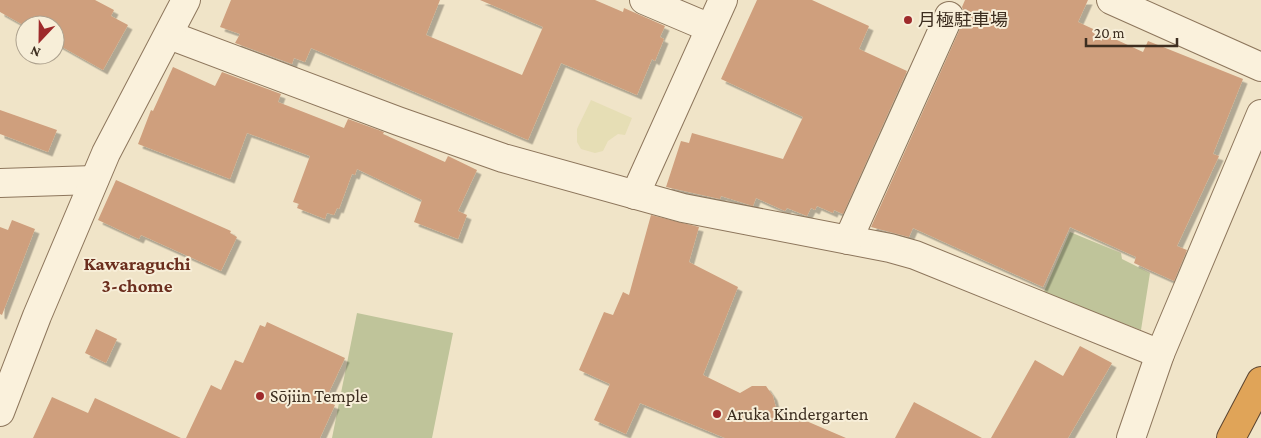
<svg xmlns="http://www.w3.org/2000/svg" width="1261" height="438" viewBox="0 0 1261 438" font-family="'Crimson Pro','Noto Sans JP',serif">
<defs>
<filter id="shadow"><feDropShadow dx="4.5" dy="4.5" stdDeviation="0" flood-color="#0004"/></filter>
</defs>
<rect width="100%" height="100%" fill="#f0e4c8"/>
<!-- farmland -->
<path fill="#e6deb5" d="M 591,100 L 632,118 L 625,135 L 618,134 L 608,141 L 603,151 L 595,153 L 581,149 L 577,142 L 577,129 Z"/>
<!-- cemetery -->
<g fill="#bfc49a">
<path d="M 1070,232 L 1121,253 L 1122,259 L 1150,273 L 1141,330 L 1043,294 Z"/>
<path d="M 357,313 L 453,333 L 432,438 L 332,438 Z"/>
</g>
<!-- building -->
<g fill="#cf9f7d" filter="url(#shadow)">
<path d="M 0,0 L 95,0 L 114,10 L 111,16 L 128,25 L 103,70 L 55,43 L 55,25 L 25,26 L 0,12 Z"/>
<path d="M 231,0 L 440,0 L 426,35 L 522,75 L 543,27 L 480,0 L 595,0 L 623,12 L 624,8 L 665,26 L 660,37 L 664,39 L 655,61 L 652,59 L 637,95 L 561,63 L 528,140 L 311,48 L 305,62 L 294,58 L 292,64 L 235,43 L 240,34 L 220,27 Z"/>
<path d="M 757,0 L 812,0 L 869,26 L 859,49 L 907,71 L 843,214 L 834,210 L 833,213 L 817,206 L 815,210 L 811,208 L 807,216 L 787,208 L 785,211 L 756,198 L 753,206 L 721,196 L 720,199 L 666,187 L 681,141 L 689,143 L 692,133 L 783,159 L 803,117 L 721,79 Z"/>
<path d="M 965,0 L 1088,0 L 1078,22 L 1143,52 L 1148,41 L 1243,79 L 1213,154 L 1219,156 L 1177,246 L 1187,250 L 1174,281 L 1134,263 L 1136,257 L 1070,227 L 1043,287 L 913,228 L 909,237 L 871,227 L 963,22 L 965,15 L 962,7 Z"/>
<path d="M 173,67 L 215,86 L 222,72 L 281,94 L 278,102 L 324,120 L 344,128 L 348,119 L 384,132 L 383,134 L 445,162 L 448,156 L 477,170 L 458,211 L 467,215 L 458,239 L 414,222 L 422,200 L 357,169 L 355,175 L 352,174 L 339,209 L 337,208 L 334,215 L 327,213 L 325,219 L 297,208 L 299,204 L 293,202 L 310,156 L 247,133 L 230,179 L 138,144 L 151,110 L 153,111 Z"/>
<path d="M 0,110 L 57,130 L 48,152 L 0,134 Z"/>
<path d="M 116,180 L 231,231 L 230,233 L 237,237 L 221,271 L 141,235 L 139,239 L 98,220 Z"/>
<path d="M 651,215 L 699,227 L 689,262 L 738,287 L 703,375 L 740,393 L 752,386 L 766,386 L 773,396 L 776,408 L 846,438 L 725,438 L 640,403 L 626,434 L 594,420 L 610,384 L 579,370 L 604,312 L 613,315 L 623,292 L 629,295 Z"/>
<path d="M 12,220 L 35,229 L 2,315 L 0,314 L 0,227 L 8,230 Z"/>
<path d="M 267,322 L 345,358 L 325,401 L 335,405 L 320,438 L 186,438 L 211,385 L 221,390 L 235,360 L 243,363 L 260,325 L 265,327 Z"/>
<path d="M 96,329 L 117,339 L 106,363 L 85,353 Z"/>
<path d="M 1080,346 L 1112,363 L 1068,438 L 991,438 L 1035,360 L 1063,376 Z"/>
<path d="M 52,397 L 88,413 L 95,398 L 181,438 L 33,438 Z"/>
<path d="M 914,402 L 982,438 L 895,438 Z"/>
</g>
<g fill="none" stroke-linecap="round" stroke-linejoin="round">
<!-- street casing -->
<g stroke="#8d765c" stroke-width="30">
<g id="street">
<path d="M 644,0 L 710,28"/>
<path d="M 1111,0 L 1261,67"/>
<path d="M 169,35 L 398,121 L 503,158 L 683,208 L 890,248 L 915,255 L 1160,354"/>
<path d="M 0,183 L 94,180"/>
<path d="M 635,195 L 723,0"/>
<path d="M 848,240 L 949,16"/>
<path d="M 0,412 L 37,316 L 106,153 L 186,0"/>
<path d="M 1131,438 L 1160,354 L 1261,114"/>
</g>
</g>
<!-- highway casing -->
<g stroke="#5b4430" stroke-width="30">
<path id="highway" d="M 1231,438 L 1261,381"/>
</g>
<!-- street -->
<use href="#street" stroke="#faf1dc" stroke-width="28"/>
<!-- highway -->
<use href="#highway" stroke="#e0a458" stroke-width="28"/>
</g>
<!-- markers -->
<g fill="#9e2a2b" stroke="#f7eed8" stroke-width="2">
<circle cx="908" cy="20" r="5"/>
<circle cx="260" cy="396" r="5"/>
<circle cx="717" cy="414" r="5"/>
</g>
<g text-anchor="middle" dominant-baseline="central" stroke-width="4" stroke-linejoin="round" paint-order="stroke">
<!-- poi labels -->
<g font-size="18" fill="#3d2e20" stroke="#f7eed8" text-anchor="start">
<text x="918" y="20">月極駐車場</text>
<text x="270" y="396">Sōjiin Temple</text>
<text x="727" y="414">Aruka Kindergarten</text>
</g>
<!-- neighbourhood labels -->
<g font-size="19" font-weight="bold" fill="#6b2e1e" stroke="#f7eed8">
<text x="137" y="263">Kawaraguchi<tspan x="137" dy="22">3-chome</tspan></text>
</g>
</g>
<!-- north arrow -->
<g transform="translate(40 40) rotate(202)"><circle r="24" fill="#f7eed8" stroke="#ada18e"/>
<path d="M0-4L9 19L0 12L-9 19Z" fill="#9e2a2b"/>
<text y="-8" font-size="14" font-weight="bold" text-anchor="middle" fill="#3d2e20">N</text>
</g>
<!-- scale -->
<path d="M1086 38v8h91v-8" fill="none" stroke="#3d2e20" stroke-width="2.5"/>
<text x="1094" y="38" font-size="15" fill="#3d2e20" stroke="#f7eed8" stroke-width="4" paint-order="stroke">20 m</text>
</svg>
